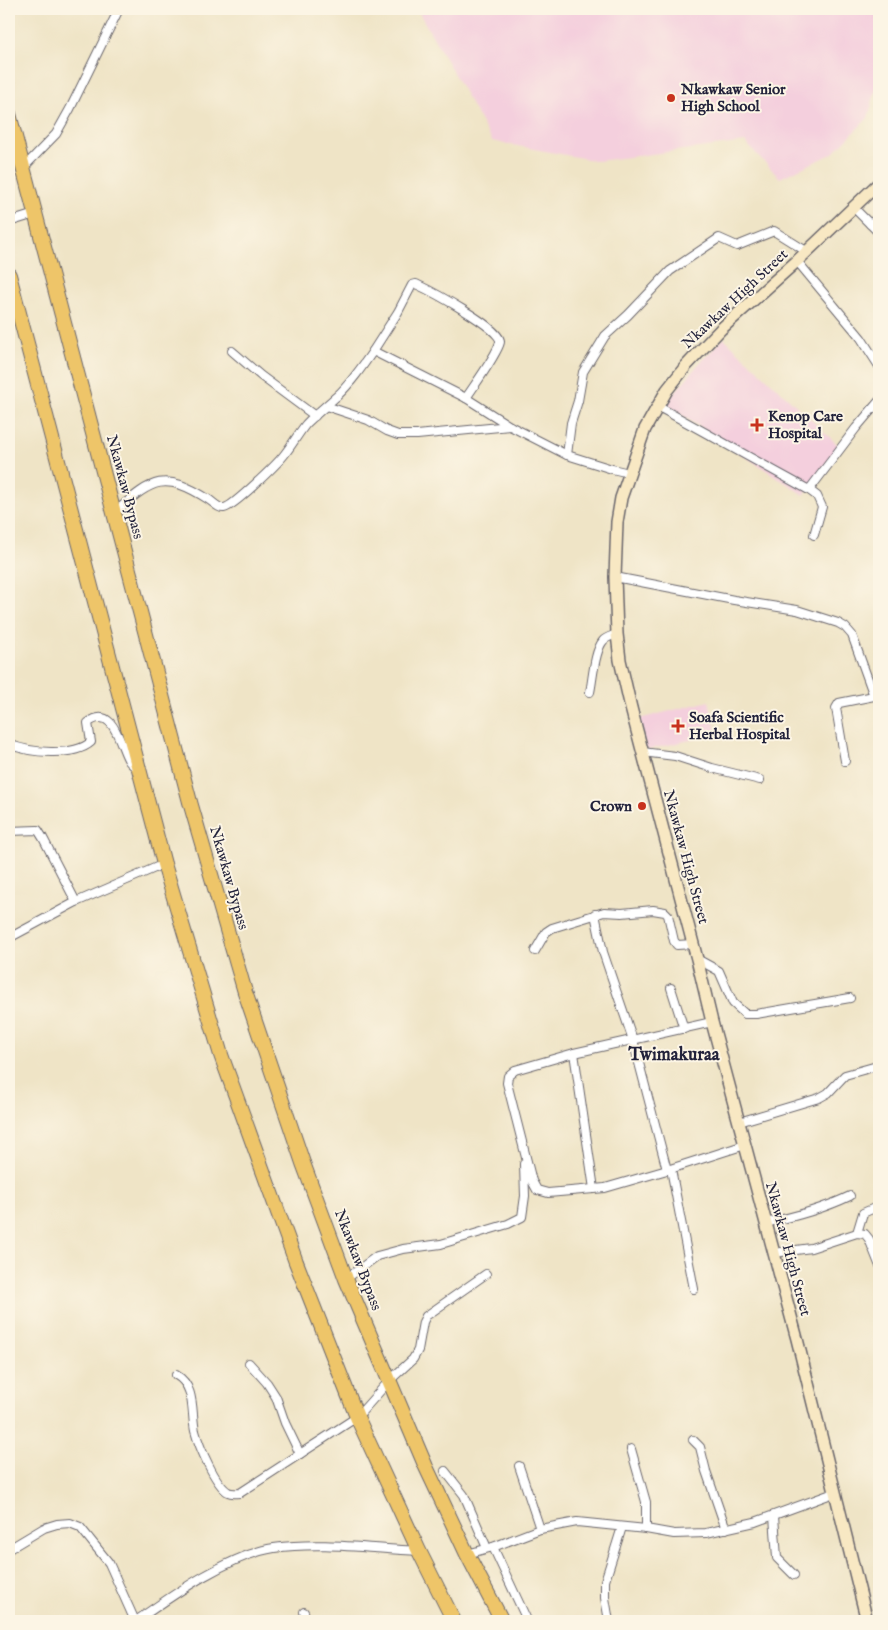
<svg xmlns="http://www.w3.org/2000/svg" width="888" height="1630" viewBox="0 0 888 1630" font-family="'IM FELL English',serif">
<rect width="100%" height="100%" fill="#fcf5e5"/>
<filter id="ink" filterUnits="userSpaceOnUse"><feTurbulence type="fractalNoise" baseFrequency=".02" numOctaves="2"/><feDisplacementMap in="SourceGraphic" scale="10" xChannelSelector="R" yChannelSelector="G"/><feConvolveMatrix kernelMatrix="1 2 1 2 8 2 1 2 1" color-interpolation-filters="sRGB"/></filter>
<filter id="wash" filterUnits="userSpaceOnUse"><feTurbulence type="fractalNoise" baseFrequency=".0096" numOctaves="4" result="noise"/><feDisplacementMap in="SourceGraphic" scale="20" xChannelSelector="R" yChannelSelector="G"/><feGaussianBlur stdDeviation="1.12" result="paint"/><feColorMatrix in="noise" values="0 0 0 0 0 0 0 0 0 0 0 0 0 0 0 0 0 1.4 0 .05"/><feComposite in="paint" operator="in"/></filter>
<g filter="url(#wash)">
<rect width="100%" height="100%" fill="#efe4c6"/>
<!-- built -->
<g fill="#f4cfdd">
<path d="M 417,9 L 879,9 L 879,78 L 868,118 L 832,154 L 780,178 L 745,142 L 598,161 L 492,141 Z"/>
<path d="M 724,338 L 839,446 L 804,495 L 665,404 L 698,365 Z"/>
<path d="M 709,701 L 717,734 L 646,750 L 639,719 Z"/>
</g>
</g>
<g filter="url(#ink)">
<g fill="none" stroke-linecap="round" stroke-linejoin="round">
<!-- street casing -->
<g stroke="#6a666c" stroke-width="10">
<g id="street">
<path d="M 24,167 L 56,134 L 70,109 L 119,9"/>
<path d="M 854,208 L 879,233"/>
<path d="M 9,222 L 35,214"/>
<path d="M 870,224 L 879,217"/>
<path d="M 797,261 L 861,338 L 879,366"/>
<path d="M 232,351 L 261,376 L 315,416"/>
<path d="M 373,351 L 398,312 L 412,285 L 416,284 C 429,290 503,329 500,342 C 498,353 474,386 466,398"/>
<path d="M 326,406 L 368,420 L 387,431 L 398,435 L 417,435 L 510,426"/>
<path d="M 657,406 L 809,490 L 817,496 L 822,507 L 814,535"/>
<path d="M 567,455 L 571,423 L 578,401 L 583,372 L 605,336 L 628,315 L 670,271 L 719,238 L 737,246 L 774,231 L 806,251"/>
<path d="M 809,490 L 856,428 L 879,401"/>
<path d="M 115,512 C 152,481 162,470 208,499 C 213,502 219,509 224,508 C 233,507 277,464 284,455 C 292,445 298,434 306,424 C 316,414 327,405 337,396 C 351,383 362,367 373,351 L 466,398 L 510,426 L 567,455 L 612,469 L 629,473"/>
<path d="M 615,577 L 734,600 L 797,610 L 838,623 L 845,627 L 852,635 L 874,696 L 879,695"/>
<path d="M 590,692 C 593,679 594,652 603,641 C 606,637 612,636 617,634"/>
<path d="M 9,744 C 29,753 74,757 91,742 L 88,723 C 114,703 120,747 129,761 C 131,764 134,766 138,769"/>
<path d="M 642,752 L 675,756 L 712,768 L 760,780"/>
<path d="M 845,761 L 836,708 L 839,703 L 874,696"/>
<path d="M 9,831 L 38,830 L 43,838 L 76,902"/>
<path d="M 595,914 L 603,952 L 633,1040 L 667,1170"/>
<path d="M 9,938 L 76,902 L 164,864"/>
<path d="M 535,951 L 546,932 L 552,928 L 604,912 L 622,913 L 653,910 L 665,912 L 668,915 L 674,941 L 677,945 L 693,944"/>
<path d="M 697,959 L 719,971 L 733,1003 L 745,1014 L 756,1014 L 850,998"/>
<path d="M 671,988 L 684,1029"/>
<path d="M 712,1022 L 574,1053 L 515,1070 L 508,1076 L 507,1083 L 532,1181 L 537,1190 L 548,1193 L 605,1188 L 667,1170 L 745,1145"/>
<path d="M 574,1053 L 594,1189"/>
<path d="M 739,1122 L 819,1098 L 828,1093 L 845,1075 L 877,1066"/>
<path d="M 671,1169 L 694,1289"/>
<path d="M 765,1223 C 794,1217 823,1209 850,1196"/>
<path d="M 857,1233 L 863,1213 L 879,1206"/>
<path d="M 774,1253 L 811,1248 L 857,1233 L 865,1234 L 869,1239 L 879,1264"/>
<path d="M 346,1279 L 377,1256 L 403,1249 L 441,1244 L 508,1224 L 522,1217 L 525,1196 L 524,1164"/>
<path d="M 249,1363 L 267,1383 L 276,1397 L 285,1423 L 300,1454"/>
<path d="M 176,1375 C 196,1386 191,1413 195,1431 C 199,1446 215,1484 228,1492 C 232,1494 235,1493 240,1493 L 357,1417 L 389,1381 L 413,1359 L 418,1350 L 423,1322 L 426,1316 L 486,1274"/>
<path d="M 693,1440 L 700,1447 L 706,1471 L 726,1529"/>
<path d="M 631,1449 L 646,1502 L 646,1529"/>
<path d="M 519,1466 L 540,1529"/>
<path d="M 445,1471 L 464,1495 L 487,1548"/>
<path d="M 774,1516 L 777,1558 L 794,1575"/>
<path d="M 493,1547 L 527,1620"/>
<path d="M 9,1549 L 44,1528 L 57,1524 L 70,1523 L 80,1527 L 109,1563 L 135,1621"/>
<path d="M 467,1554 L 493,1547 L 540,1529 L 577,1522 L 646,1529 L 674,1534 L 706,1533 L 755,1522 L 834,1493"/>
<path d="M 304,1612 L 307,1621"/>
<path d="M 136,1621 C 173,1595 229,1555 274,1548 C 321,1541 371,1549 419,1551"/>
<path d="M 609,1621 L 605,1598 L 605,1581 L 622,1527"/>
</g>
</g>
<!-- secondary casing -->
<g stroke="#6a666c" stroke-width="14">
<path id="secondary" d="M 867,1621 L 797,1339 L 712,1022 L 697,959 L 631,708 L 620,660 L 617,634 L 615,577 L 617,522 L 621,498 L 645,429 L 667,390 L 686,366 L 721,329 L 797,261 L 879,183"/>
</g>
<!-- highway casing -->
<g stroke="#6a666c" stroke-width="16">
<g id="highway">
<path d="M 9,114 L 190,802 L 245,992 L 303,1163 L 346,1279 L 426,1467 L 467,1554 L 502,1621"/>
<path d="M 9,275 L 164,864 L 221,1055 L 296,1262 L 357,1417 L 419,1551 L 454,1621"/>
</g>
</g>
<!-- street -->
<use href="#street" stroke="#fff" stroke-width="8"/>
<!-- secondary -->
<use href="#secondary" stroke="#f8e8c3" stroke-width="11"/>
<!-- highway -->
<use href="#highway" stroke="#eec569" stroke-width="14"/>
</g>
</g>
<!-- markers -->
<g fill="#c8321e" stroke="#fcf5e5" stroke-width="2">
<circle cx="671" cy="98" r="5"/>
<path d="M754.5 417.5h5v5h5v5h-5v5h-5v-5h-5v-5h5z"/>
<path d="M675.5 718.5h5v5h5v5h-5v5h-5v-5h-5v-5h5z"/>
<circle cx="642" cy="806" r="5"/>
</g>
<g text-anchor="middle" dominant-baseline="central" stroke-width="4" stroke-linejoin="round" paint-order="stroke">
<!-- poi labels -->
<g font-size="15" font-weight="bold" fill="#22223b" stroke="#fcf5e5" text-anchor="start">
<text x="681" y="89">Nkawkaw Senior<tspan x="681" dy="17">High School</tspan></text>
<text x="768" y="416">Kenop Care<tspan x="768" dy="17">Hospital</tspan></text>
<text x="689" y="717">Soafa Scientific<tspan x="689" dy="17">Herbal Hospital</tspan></text>
<text x="632" y="806" text-anchor="end">Crown</text>
</g>
<!-- street labels -->
<g font-size="15" fill="#22223b" stroke="#fcf5e5">
<text transform="translate(735 299) rotate(-43)">Nkawkaw High Street</text>
<text transform="translate(125 487) rotate(75)">Nkawkaw Bypass</text>
<text transform="translate(686 857) rotate(75)">Nkawkaw High Street</text>
<text transform="translate(229 878) rotate(74)">Nkawkaw Bypass</text>
<text transform="translate(788 1249) rotate(75)">Nkawkaw High Street</text>
<text transform="translate(358 1260) rotate(69)">Nkawkaw Bypass</text>
</g>
<!-- quarter labels -->
<g font-size="18" font-weight="bold" fill="#22223b" stroke="#fcf5e5">
<text x="674" y="1055">Twimakuraa</text>
</g>
</g>
<!-- margin -->
<rect width="888" height="1630" fill="none" stroke="#fcf5e5" stroke-width="30"/>
</svg>
